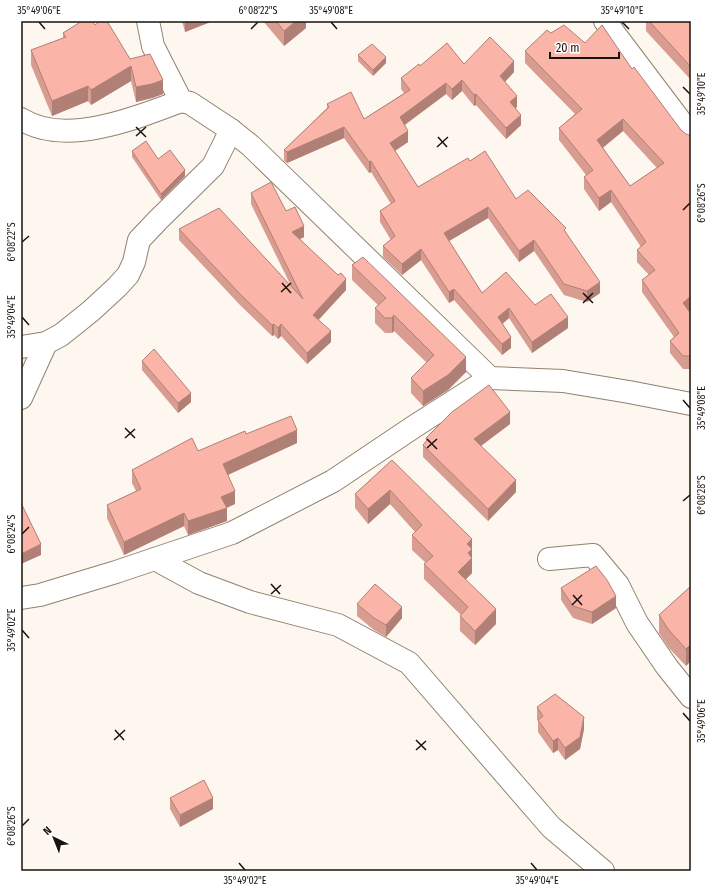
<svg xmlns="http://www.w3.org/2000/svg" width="712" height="892" viewBox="0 0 712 892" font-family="'Fira Sans Condensed',sans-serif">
<rect width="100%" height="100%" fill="#fdf7ef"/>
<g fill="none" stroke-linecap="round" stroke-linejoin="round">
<!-- street casing -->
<g stroke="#908270" stroke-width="24">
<g id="street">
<path d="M 148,21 L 153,46 L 181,101 L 190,103 L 231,130 L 251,146 L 490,378"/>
<path d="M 605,21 L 691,135"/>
<path d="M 21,119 C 65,147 136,118 181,101"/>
<path d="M 21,347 L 46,343 L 61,335 L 91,311 L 117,287 L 128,275 L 134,262 L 139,240 L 158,220 L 213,166 L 231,130"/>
<path d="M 21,398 L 46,343"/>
<path d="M 155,559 L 199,583 L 250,602 L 338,625 L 409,663 L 551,827 L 603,871"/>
<path d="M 549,559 L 593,555 L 618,585 L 637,623 L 667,667 L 691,697"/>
<path d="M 21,598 L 40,595 L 116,572 L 232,533 L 333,481 L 415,426 L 490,378 L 563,381 L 629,392 L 691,404"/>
</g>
</g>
<!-- street -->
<use href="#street" stroke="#fff" stroke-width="22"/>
</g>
<!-- wall -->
<g fill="#d89c90" fill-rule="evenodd">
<path d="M 182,21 L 213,21 L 185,32 Z"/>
<path d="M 263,21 L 306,21 L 306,28 L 284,46 Z"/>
<path d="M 646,21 L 691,21 L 691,80 L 646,31 Z"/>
<path d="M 95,25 L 130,59 L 163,94 L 152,98 L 136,102 L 131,81 L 91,105 L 88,101 L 52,116 L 31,65 L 31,50 L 63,38 L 63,33 Z"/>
<path d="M 551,33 L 585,43 L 632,69 L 681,130 L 689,310 L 691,314 L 691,368 L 690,369 L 683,369 L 670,353 L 670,341 L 674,337 L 642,292 L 642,280 L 649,275 L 637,262 L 637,250 L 641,247 L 611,202 L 599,211 L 584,189 L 584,177 L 586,175 L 559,140 L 559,128 L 575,114 L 525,63 L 525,51 ZM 623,131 L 657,168 L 630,186 L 603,148 Z"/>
<path d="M 358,55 L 386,63 L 373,76 L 358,61 Z"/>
<path d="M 464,64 L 514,72 L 505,82 L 517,107 L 515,108 L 521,125 L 506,139 L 476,105 L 474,106 L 462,91 L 452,100 L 446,94 L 405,125 L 408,142 L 395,151 L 418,187 L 470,161 L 516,199 L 566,232 L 600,293 L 587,302 L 564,295 L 534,251 L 519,262 L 488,218 L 449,241 L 482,293 L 535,305 L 568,328 L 532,353 L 509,318 L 502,324 L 511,348 L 502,355 L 454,300 L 449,303 L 421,260 L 402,275 L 383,257 L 383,246 L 391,240 L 380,222 L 380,211 L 391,204 L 371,172 L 369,173 L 344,138 L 287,163 L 284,161 L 284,150 L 327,108 L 327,104 L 364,119 L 404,93 L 401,89 L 401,78 L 420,66 Z"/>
<path d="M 132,151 L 185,176 L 161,200 L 132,157 Z"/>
<path d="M 251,193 L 286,211 L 304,237 L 300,239 L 346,290 L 318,320 L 331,342 L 307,364 L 281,336 L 278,339 L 274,335 L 272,336 L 240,305 L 179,240 L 179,229 L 291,286 L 251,204 Z"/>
<path d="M 352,265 L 466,372 L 448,390 L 423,406 L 411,393 L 411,378 L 427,363 L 394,331 L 392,333 L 385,333 L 375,323 L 375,308 L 378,305 L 352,280 Z"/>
<path d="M 142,361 L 191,402 L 178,413 L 142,370 Z"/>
<path d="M 510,424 L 481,446 L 516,492 L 488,521 L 423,457 L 423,445 L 426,442 L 426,438 Z"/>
<path d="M 246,434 L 297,443 L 228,475 L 235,504 L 227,508 L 227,521 L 188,535 L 184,526 L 124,555 L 107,518 L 107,505 L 136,491 L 132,483 L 132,470 L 198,451 Z"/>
<path d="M 392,460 L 472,553 L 472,573 L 465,580 L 496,624 L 475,645 L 460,631 L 460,616 L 461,615 L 424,579 L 424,564 L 426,563 L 412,550 L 412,535 L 415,532 L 390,504 L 368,524 L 355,508 L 355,494 Z"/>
<path d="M 691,586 L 686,666 L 668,647 L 659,633 L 659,615 Z"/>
<path d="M 561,588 L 616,608 L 592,624 L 573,618 L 561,600 Z"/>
<path d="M 357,604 L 402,618 L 386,637 L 374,630 L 357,616 Z"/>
<path d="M 537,707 L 584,729 L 580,749 L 565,760 L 558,750 L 553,753 L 538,732 L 538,721 L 537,719 Z"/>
<path d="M 170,798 L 213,809 L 180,827 L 170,809 Z"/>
</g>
<!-- shaded-wall -->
<g fill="#b07f76">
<path d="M 185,21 L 213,21 L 185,32 Z"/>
<path d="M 296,21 L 306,21 L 306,28 L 284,46 L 284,31 Z"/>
<path d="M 386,57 L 386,63 L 373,76 L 373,70 Z"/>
<path d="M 514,61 L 514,72 L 500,87 L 500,76 Z"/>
<path d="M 131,66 L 131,81 L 91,105 L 91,90 Z"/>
<path d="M 163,80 L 163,94 L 152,98 L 136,102 L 136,87 Z"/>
<path d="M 462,80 L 462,91 L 452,100 L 452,89 Z"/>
<path d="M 446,83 L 446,94 L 400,128 L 400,117 Z"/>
<path d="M 88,86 L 88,101 L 52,116 L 52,101 Z"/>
<path d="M 476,94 L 476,105 L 474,106 L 474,95 Z"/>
<path d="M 517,96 L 517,107 L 510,113 L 510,102 Z"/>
<path d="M 521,115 L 521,125 L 506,139 L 506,128 Z"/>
<path d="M 623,119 L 623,131 L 597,152 L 597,140 Z"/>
<path d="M 344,127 L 344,138 L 287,163 L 287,152 Z"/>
<path d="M 408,131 L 408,142 L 390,154 L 390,143 Z"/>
<path d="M 371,161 L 371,172 L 369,173 L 369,162 Z"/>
<path d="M 185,170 L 185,176 L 161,200 L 161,194 Z"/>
<path d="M 611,190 L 611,202 L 599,211 L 599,198 Z"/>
<path d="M 488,207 L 488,218 L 444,244 L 444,233 Z"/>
<path d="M 304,226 L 304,237 L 292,243 L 292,232 Z"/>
<rect x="21" y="228" width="1" height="12"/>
<path d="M 534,240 L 534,251 L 519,262 L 519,251 Z"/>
<path d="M 421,249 L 421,260 L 402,275 L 402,264 Z"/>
<path d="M 346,279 L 346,290 L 313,326 L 313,315 Z"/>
<path d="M 600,282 L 600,293 L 587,302 L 587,291 Z"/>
<path d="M 454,289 L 454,300 L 449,303 L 449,292 Z"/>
<path d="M 691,296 L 691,309 L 683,315 L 683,303 Z"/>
<path d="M 509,308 L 509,318 L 498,328 L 498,317 Z"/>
<path d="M 394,315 L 394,331 L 392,333 L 392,318 Z"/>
<path d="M 568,317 L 568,328 L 532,353 L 532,342 Z"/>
<path d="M 274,324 L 274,335 L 272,336 L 272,325 Z"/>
<path d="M 281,324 L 281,336 L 278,339 L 278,328 Z"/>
<path d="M 331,331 L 331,342 L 307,364 L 307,353 Z"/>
<path d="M 511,337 L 511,348 L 502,355 L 502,344 Z"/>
<path d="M 691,355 L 691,368 L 690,369 L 690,356 Z"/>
<path d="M 466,357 L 466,372 L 448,390 L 423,406 L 423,391 Z"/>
<path d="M 191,393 L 191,402 L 178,413 L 178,403 Z"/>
<path d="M 510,412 L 510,424 L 474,451 L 474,439 Z"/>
<path d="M 297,430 L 297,443 L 223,477 L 223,464 Z"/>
<path d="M 516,480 L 516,492 L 488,521 L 488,509 Z"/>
<path d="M 390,490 L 390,504 L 368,524 L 368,509 Z"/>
<path d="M 235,491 L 235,504 L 221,510 L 221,497 Z"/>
<path d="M 227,508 L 227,521 L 188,535 L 188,521 Z"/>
<path d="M 184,513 L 184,526 L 124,555 L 124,542 Z"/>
<path d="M 472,539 L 472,559 L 472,558 L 472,573 L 458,587 L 458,572 L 467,544 Z"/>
<path d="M 41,544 L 41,555 L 21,564 L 21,554 Z"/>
<path d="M 616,596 L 616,608 L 592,624 L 592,612 Z"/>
<path d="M 402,607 L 402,618 L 386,637 L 386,625 Z"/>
<path d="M 496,609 L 496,624 L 475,645 L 475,631 Z"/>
<path d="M 691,644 L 691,661 L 686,666 L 686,649 Z"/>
<path d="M 584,717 L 584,729 L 580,749 L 565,760 L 565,748 Z"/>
<path d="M 558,738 L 558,750 L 553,753 L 553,741 Z"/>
<path d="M 213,798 L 213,809 L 180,827 L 180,815 Z"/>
</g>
<!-- building -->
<g fill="#fbb5a8" stroke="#b07f76" fill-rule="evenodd">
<path d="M 82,21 L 92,21 L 95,25 L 100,21 L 107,21 L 130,59 L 150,54 L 163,80 L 152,84 L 136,87 L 131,66 L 91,90 L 88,86 L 52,101 L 31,50 L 66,37 L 63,33 Z"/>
<path d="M 276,21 L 296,21 L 284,31 Z"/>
<path d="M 649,21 L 691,21 L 691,67 Z"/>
<path d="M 564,25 L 585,43 L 602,25 L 632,69 L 634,67 L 681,130 L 686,134 L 689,135 L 691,137 L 691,296 L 683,303 L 691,314 L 691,355 L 690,356 L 683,356 L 670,341 L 679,333 L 642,280 L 655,270 L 637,250 L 646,242 L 611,190 L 599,198 L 584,177 L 593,170 L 559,128 L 582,109 L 525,51 L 547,30 L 551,33 ZM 623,119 L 664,163 L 630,186 L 597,140 Z"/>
<path d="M 490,37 L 514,61 L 500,76 L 517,96 L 510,102 L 521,115 L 506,128 L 476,94 L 474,95 L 462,80 L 452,89 L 446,83 L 400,117 L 408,131 L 390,143 L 418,187 L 468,158 L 470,161 L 485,151 L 516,199 L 528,190 L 566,228 L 564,230 L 600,282 L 587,291 L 564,284 L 534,240 L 519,251 L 488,207 L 444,233 L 482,293 L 506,272 L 535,305 L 551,294 L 568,317 L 532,342 L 509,308 L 498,317 L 511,337 L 502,344 L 454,289 L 449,292 L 421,249 L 402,264 L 383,246 L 395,236 L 380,211 L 395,201 L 371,161 L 369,162 L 344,127 L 287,152 L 284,150 L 329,107 L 327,104 L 351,92 L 364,119 L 410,90 L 401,78 L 419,64 L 420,66 L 447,43 L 464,64 Z"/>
<path d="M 372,44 L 386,57 L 373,70 L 358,55 Z"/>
<path d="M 146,141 L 158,159 L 170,150 L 185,170 L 161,194 L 132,151 Z"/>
<path d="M 271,182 L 286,211 L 295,207 L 304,226 L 292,232 L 338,275 L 341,273 L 346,279 L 313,315 L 331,331 L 307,353 L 281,324 L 278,328 L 274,324 L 272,325 L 240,294 L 179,229 L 219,208 L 303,299 L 251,193 Z"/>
<path d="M 363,257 L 466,357 L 448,375 L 423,391 L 411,378 L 434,355 L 394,315 L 392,318 L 385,318 L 375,308 L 386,298 L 352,265 Z"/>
<path d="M 154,349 L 191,393 L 178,403 L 142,361 Z"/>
<path d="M 489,385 L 510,412 L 474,439 L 516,480 L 488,509 L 423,445 L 427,440 L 426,438 L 452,412 Z"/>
<path d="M 291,416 L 297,430 L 223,464 L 235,491 L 221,497 L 227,508 L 188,521 L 184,513 L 124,542 L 107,505 L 141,489 L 132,470 L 192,438 L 198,451 L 245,431 L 246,434 Z"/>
<path d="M 392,460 L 472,539 L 467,544 L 472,549 L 468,553 L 472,558 L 458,572 L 496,609 L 475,631 L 460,616 L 468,607 L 424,564 L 433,556 L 412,535 L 422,525 L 390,490 L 368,509 L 355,494 Z"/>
<path d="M 21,503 L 41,544 L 21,554 Z"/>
<path d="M 596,566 L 607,580 L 616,596 L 592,612 L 573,606 L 561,588 Z"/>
<path d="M 375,584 L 402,607 L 386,625 L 374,618 L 357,604 Z"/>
<path d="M 691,586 L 691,644 L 686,649 L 668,629 L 659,615 Z"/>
<path d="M 555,694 L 584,717 L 580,737 L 565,748 L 558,738 L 553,741 L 538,720 L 543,716 L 537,707 Z"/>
<path d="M 204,780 L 213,798 L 180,815 L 170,798 Z"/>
</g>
<!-- ticks -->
<path fill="none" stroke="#18130c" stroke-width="1.5" d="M 39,22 L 45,29M 331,22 L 337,29M 622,22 L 629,29M 251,29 L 258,22M 683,87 L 690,94M 136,127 L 146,137M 136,136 L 146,127M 438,137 L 447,147M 437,147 L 448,137M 683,210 L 690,203M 22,242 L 29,236M 282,283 L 291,293M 281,292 L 291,283M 583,293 L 593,303M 583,303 L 593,293M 22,317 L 29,325M 683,400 L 690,408M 125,428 L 135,438M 125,438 L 135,429M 427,439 L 437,449M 427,448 L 437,439M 683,501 L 690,495M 22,534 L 29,527M 271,584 L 280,594M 271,594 L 281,585M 573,595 L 582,605M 572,605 L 582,595M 22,630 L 29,638M 683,713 L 690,721M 115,730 L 124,740M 114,740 L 125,730M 416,740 L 426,750M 416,750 L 426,741M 22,826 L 29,819M 239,863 L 245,870M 531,863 L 537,870"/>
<!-- border -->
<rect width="712" height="892" fill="none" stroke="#ffffff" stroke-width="44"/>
<!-- north arrow -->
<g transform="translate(54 838) rotate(317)" stroke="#ffffff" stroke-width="3" paint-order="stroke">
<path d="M0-3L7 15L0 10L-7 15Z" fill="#18130c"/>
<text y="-6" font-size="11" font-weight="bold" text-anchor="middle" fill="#18130c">N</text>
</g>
<!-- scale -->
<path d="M550 52v6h69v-6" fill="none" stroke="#18130c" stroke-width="2"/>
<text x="556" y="52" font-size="12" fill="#18130c" stroke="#ffffff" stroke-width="3" paint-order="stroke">20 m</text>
<rect x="22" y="22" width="668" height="848" fill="none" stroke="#18130c" stroke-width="1.5"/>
<g font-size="10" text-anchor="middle" fill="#18130c">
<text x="39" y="14">35°49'06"E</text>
<text x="258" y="14">6°08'22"S</text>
<text x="331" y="14">35°49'08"E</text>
<text x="622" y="14">35°49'10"E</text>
<text transform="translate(701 94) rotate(-90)" y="4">35°49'10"E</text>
<text transform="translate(701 203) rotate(-90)" y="4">6°08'26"S</text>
<text transform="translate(11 242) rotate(-90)" y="4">6°08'22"S</text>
<text transform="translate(11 317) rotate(-90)" y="4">35°49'04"E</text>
<text transform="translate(701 408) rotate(-90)" y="4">35°49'08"E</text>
<text transform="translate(701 495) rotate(-90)" y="4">6°08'28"S</text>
<text transform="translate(11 534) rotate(-90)" y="4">6°08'24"S</text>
<text transform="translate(11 630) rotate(-90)" y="4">35°49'02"E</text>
<text transform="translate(701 721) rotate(-90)" y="4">35°49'06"E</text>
<text transform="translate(11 826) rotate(-90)" y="4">6°08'26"S</text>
<text x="245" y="884">35°49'02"E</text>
<text x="537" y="884">35°49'04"E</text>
</g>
</svg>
